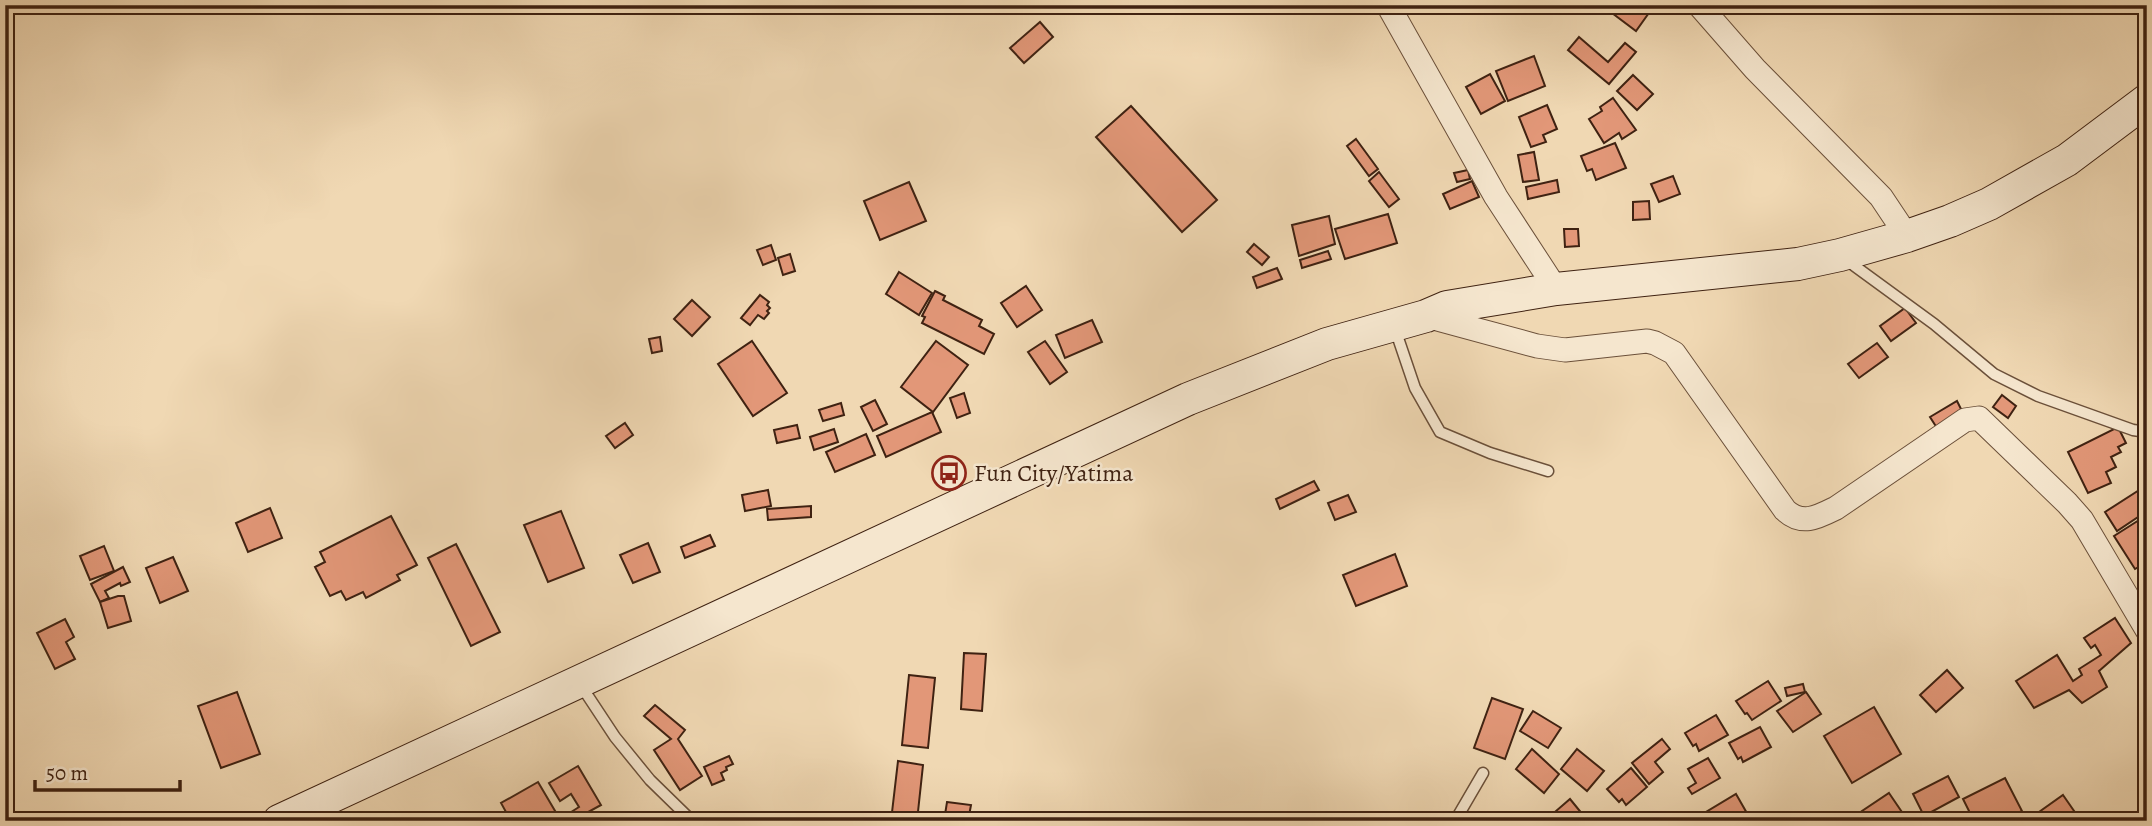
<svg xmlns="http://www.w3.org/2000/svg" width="2152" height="826" viewBox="0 0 2152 826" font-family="Alegreya,serif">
<rect width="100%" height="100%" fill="#f0d8b3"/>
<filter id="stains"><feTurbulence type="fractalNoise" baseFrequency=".00286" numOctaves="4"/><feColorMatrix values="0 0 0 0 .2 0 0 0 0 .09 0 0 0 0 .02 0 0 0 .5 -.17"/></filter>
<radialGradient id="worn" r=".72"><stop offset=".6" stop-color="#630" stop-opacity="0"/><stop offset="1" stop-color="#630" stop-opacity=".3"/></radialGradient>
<!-- building -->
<g fill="#e29778" stroke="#3f2212" stroke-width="2">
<path d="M 1617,5 L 1645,5 L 1651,10 L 1636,31 L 1612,13 Z"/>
<path d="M 1040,22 L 1053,37 L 1024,63 L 1010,48 Z"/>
<path d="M 1579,37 L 1608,62 L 1625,43 L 1636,52 L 1609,84 L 1568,50 Z"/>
<path d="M 1534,56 L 1545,86 L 1508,101 L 1496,71 Z"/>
<path d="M 1490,74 L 1505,101 L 1481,114 L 1466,87 Z"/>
<path d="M 1633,75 L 1653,94 L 1637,110 L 1617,91 Z"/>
<path d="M 1613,98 L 1636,130 L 1622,139 L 1619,133 L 1604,143 L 1589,119 L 1602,111 L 1600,107 Z"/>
<path d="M 1547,105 L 1557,129 L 1543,135 L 1546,142 L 1531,147 L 1519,117 Z"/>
<path d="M 1131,106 L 1217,200 L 1182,232 L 1096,137 Z"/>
<path d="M 1356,139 L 1378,169 L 1369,176 L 1347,146 Z"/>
<path d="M 1615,143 L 1626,168 L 1596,180 L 1592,169 L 1587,171 L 1581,156 Z"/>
<path d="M 1534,152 L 1539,180 L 1523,182 L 1518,155 Z"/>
<path d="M 1468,170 L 1470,179 L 1457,182 L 1454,173 Z"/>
<path d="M 1379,172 L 1399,199 L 1389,207 L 1369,181 Z"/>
<path d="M 1673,176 L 1680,194 L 1659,202 L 1651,184 Z"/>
<path d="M 1557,180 L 1559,192 L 1528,199 L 1526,187 Z"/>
<path d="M 1472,181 L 1479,197 L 1450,209 L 1443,194 Z"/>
<path d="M 909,182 L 926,221 L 880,240 L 864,201 Z"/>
<path d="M 1649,201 L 1650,219 L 1633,220 L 1633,202 Z"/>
<path d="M 1388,214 L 1397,243 L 1345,259 L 1335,229 Z"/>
<path d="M 1329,216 L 1335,244 L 1299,256 L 1292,225 Z"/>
<path d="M 1564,229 L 1578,229 L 1579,246 L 1565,247 Z"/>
<path d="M 1254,244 L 1269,257 L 1262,265 L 1247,252 Z"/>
<path d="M 771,245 L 776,260 L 763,265 L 757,250 Z"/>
<path d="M 1328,251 L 1331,259 L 1302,268 L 1300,260 Z"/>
<path d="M 790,254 L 795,271 L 783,275 L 778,258 Z"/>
<path d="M 1277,268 L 1282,279 L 1257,288 L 1253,277 Z"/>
<path d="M 899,272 L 932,293 L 919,315 L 886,294 Z"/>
<path d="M 1026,286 L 1042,310 L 1017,327 L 1001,303 Z"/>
<path d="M 935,291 L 945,296 L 943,300 L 982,320 L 979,326 L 994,334 L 984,354 L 922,323 L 925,317 L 922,316 Z"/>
<path d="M 760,295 L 769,302 L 767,305 L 770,308 L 767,311 L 769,313 L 764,319 L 758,315 L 750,325 L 741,318 Z"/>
<path d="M 692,300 L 710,317 L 692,336 L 674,319 Z"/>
<path d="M 1905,308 L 1916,323 L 1891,341 L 1880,326 Z"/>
<path d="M 1092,320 L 1102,342 L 1065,358 L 1056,335 Z"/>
<path d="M 660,337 L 662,351 L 652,353 L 649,339 Z"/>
<path d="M 752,341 L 787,393 L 753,416 L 718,364 Z"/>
<path d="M 936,341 L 968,365 L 933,412 L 901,387 Z"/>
<path d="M 1045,341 L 1067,372 L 1050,384 L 1028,352 Z"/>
<path d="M 1877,343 L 1888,357 L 1859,378 L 1848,364 Z"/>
<path d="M 964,393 L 970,413 L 957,418 L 950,398 Z"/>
<path d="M 2002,395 L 2016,406 L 2008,418 L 1993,407 Z"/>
<path d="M 875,400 L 887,424 L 873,431 L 861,407 Z"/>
<path d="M 1957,401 L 1963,413 L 1937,428 L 1930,417 Z"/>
<path d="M 841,403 L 844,415 L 823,421 L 819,410 Z"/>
<path d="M 932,412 L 941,432 L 886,457 L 877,436 Z"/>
<path d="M 625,423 L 633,435 L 615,448 L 606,436 Z"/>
<path d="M 797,425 L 800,438 L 777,443 L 774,430 Z"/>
<path d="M 2118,427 L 2126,443 L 2118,447 L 2121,452 L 2111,457 L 2116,467 L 2106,472 L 2111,483 L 2088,493 L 2068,452 Z"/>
<path d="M 834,429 L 838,442 L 814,450 L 810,437 Z"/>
<path d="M 866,434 L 875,455 L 835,472 L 826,452 Z"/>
<path d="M 1314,481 L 1319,490 L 1280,509 L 1276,499 Z"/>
<path d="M 2147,485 L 2147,511 L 2117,531 L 2105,512 Z"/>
<path d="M 768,490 L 771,506 L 745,511 L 742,495 Z"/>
<path d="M 1348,495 L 1356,512 L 1335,520 L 1328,503 Z"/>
<path d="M 811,506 L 811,517 L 768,520 L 767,509 Z"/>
<path d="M 270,508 L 282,538 L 248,552 L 236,523 Z"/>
<path d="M 561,511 L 584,568 L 548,582 L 524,525 Z"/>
<path d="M 2147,515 L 2147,562 L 2135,569 L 2114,536 Z"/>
<path d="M 391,516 L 417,565 L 397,575 L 400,580 L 366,598 L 363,592 L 346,600 L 341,591 L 330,596 L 315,567 L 325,562 L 320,552 Z"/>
<path d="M 710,535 L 715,546 L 685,558 L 681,547 Z"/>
<path d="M 648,543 L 660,572 L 633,583 L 620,555 Z"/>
<path d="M 456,544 L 500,632 L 471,646 L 428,558 Z"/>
<path d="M 104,546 L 114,571 L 90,580 L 80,556 Z"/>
<path d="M 1395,554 L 1407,586 L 1356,606 L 1343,575 Z"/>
<path d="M 173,557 L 188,591 L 160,603 L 146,568 Z"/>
<path d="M 123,567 L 130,582 L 121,586 L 120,583 L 105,591 L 109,598 L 100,602 L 91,584 Z"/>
<path d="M 118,596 L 124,596 L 131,621 L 108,628 L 100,602 Z"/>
<path d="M 2115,618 L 2131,643 L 2099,671 L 2107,687 L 2082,703 L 2069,690 L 2034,708 L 2016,681 L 2057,655 L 2073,681 L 2082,675 L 2079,669 L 2101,655 L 2095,645 L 2091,648 L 2084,638 Z"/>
<path d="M 65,619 L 74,637 L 66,642 L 75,659 L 55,669 L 37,633 Z"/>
<path d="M 964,653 L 986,654 L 982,711 L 961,709 Z"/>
<path d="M 1947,670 L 1963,688 L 1936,712 L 1920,695 Z"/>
<path d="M 909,675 L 935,678 L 928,748 L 902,745 Z"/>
<path d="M 1768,681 L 1781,701 L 1752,720 L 1747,713 L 1745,714 L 1736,701 Z"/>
<path d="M 1803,684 L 1805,692 L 1787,696 L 1785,688 Z"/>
<path d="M 237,692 L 260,754 L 221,768 L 198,706 Z"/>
<path d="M 1806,692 L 1821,714 L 1793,732 L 1777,711 Z"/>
<path d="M 1492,698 L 1523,709 L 1505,759 L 1474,748 Z"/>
<path d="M 655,705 L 685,730 L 678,739 L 702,776 L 680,790 L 654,750 L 671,739 L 644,716 Z"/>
<path d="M 1874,707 L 1901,754 L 1852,783 L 1824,736 Z"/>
<path d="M 1533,711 L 1561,728 L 1548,748 L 1520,731 Z"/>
<path d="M 1716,715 L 1728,735 L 1699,751 L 1696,744 L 1693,746 L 1685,733 Z"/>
<path d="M 1760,727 L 1771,747 L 1743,762 L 1741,757 L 1738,759 L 1729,743 Z"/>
<path d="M 1662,739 L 1670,749 L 1655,762 L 1663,772 L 1649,784 L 1632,763 Z"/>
<path d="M 1532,749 L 1559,774 L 1544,793 L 1516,769 Z"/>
<path d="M 1577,749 L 1604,771 L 1587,791 L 1561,769 Z"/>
<path d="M 729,756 L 733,764 L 726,767 L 727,770 L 721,773 L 724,780 L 712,785 L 704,767 Z"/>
<path d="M 1708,758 L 1720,778 L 1692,794 L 1688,788 L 1696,783 L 1688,769 Z"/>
<path d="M 898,761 L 923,765 L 917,821 L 891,821 Z"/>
<path d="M 578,766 L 601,805 L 572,821 L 568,814 L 579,807 L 571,794 L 560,801 L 549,783 Z"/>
<path d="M 1631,768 L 1647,787 L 1626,805 L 1622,799 L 1619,802 L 1607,789 Z"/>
<path d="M 1948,776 L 1959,797 L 1924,816 L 1913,794 Z"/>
<path d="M 2005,778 L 2022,811 L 2002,821 L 1974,821 L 1963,799 Z"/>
<path d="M 538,782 L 561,821 L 511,821 L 501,803 Z"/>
<path d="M 1889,793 L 1908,821 L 1869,821 L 1862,811 Z"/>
<path d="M 1736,794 L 1748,815 L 1738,821 L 1691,821 Z"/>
<path d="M 2063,795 L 2081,821 L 2045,821 L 2039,812 Z"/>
<path d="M 1570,799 L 1588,821 L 1565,821 L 1556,811 Z"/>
<path d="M 947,802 L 971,805 L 968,821 L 944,821 Z"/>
</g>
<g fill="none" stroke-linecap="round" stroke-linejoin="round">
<!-- service casing -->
<g stroke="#6b503a" stroke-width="13">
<g id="service">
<path d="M 1845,259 L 1934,324 L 1994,374 L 2038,396 L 2133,430 L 2147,432"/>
<path d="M 1395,329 L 1415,388 L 1440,432 L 1490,453 L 1548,471"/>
<path d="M 580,684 L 615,737 L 650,780 L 692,821"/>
<path d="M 1455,821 L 1483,773"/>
</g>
</g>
<!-- minor casing -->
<g stroke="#6b503a" stroke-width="25">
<g id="minor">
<path d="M 1388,5 L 1496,197 L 1556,289"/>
<path d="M 1699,5 L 1755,69 L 1881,197 L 1907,236"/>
<path d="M 1426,316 L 1537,346 L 1565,350 L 1647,341 L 1655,343 L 1674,353 L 1785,510 C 1802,526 1818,517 1836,508 L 1965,420 L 1979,418 L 2067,503 L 2082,520 L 2147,630"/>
</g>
</g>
<!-- secondary casing -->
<g stroke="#3f2212" stroke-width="34">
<path id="secondary" d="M 279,821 L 1188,399 L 1327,344 L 1426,316 L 1447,307 L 1556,289 L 1798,264 L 1840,255 L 1907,236 L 1950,221 L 1989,204 L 2067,160 L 2147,100"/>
</g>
<!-- service -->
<use href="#service" stroke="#f5e6ce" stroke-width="10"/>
<!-- minor -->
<use href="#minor" stroke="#f5e6ce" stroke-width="23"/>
<!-- secondary -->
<use href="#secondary" stroke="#f5e6ce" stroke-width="32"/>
</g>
<!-- icons -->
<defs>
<g id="bus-ring" transform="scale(1.75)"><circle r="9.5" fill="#f5e6ce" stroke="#8f2418" stroke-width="1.5"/><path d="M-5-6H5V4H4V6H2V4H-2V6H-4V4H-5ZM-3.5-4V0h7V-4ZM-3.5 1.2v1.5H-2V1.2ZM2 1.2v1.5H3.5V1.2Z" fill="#8f2418"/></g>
</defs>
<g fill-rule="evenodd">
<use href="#bus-ring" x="949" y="473"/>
</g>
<g text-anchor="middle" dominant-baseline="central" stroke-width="5" stroke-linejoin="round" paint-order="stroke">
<!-- poi labels -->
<g font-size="24" fill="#3f2212" stroke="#f5e6ce" text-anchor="start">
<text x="974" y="473">Fun City/Yatima</text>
</g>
</g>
<!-- margin -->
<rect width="2152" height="826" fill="none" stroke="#f0d8b3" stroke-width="28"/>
<rect x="7" y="7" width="2138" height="812" fill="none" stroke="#3f2212" stroke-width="3.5"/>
<rect x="14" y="14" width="2124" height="798" fill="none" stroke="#3f2212" stroke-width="2"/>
<!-- scale -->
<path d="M35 780v10h145v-10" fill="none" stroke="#3f2212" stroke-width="3.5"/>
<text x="46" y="780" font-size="21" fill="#3f2212" stroke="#f5e6ce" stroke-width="5" paint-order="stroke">50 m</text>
<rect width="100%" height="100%" filter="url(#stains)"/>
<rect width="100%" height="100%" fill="url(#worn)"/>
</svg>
